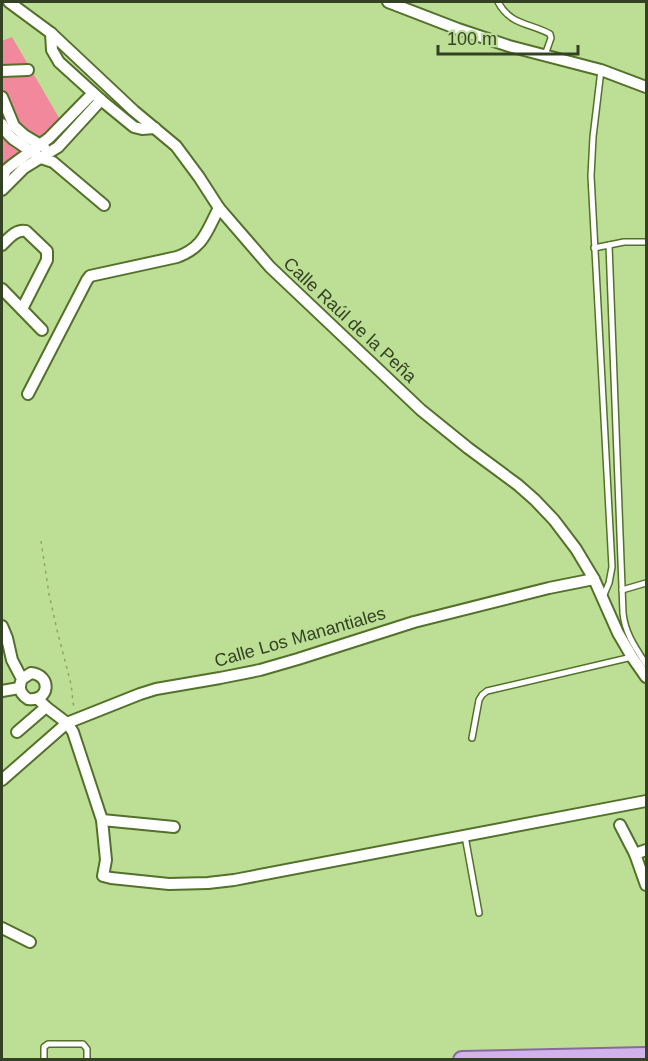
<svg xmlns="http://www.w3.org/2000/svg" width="648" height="1061" viewBox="0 0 648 1061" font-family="Helvetica,sans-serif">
<rect width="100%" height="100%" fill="#bddf95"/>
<!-- grass -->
<path fill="#f1889c" d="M 12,37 L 69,135 L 2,177 L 2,41 Z"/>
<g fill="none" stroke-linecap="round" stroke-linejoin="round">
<!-- lane casing -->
<g stroke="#53712a" stroke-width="8">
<g id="lane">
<path d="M 498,2 C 510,25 530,23 550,34 L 551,38 L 545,55"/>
<path d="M 601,70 L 593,137 L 591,176 L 612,567 L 609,583 L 603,597"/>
<path d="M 609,245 L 623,613 C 625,633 635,647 646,664"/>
<path d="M 594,248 L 624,242 L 646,242"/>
<path d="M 622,590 L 646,583"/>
<path d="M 472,738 L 479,700 L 482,695 L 487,691 L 632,657"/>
<path d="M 465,836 L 479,913"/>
<path d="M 44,1060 L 44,1047 L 48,1044 L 83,1044 L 87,1049 L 87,1060"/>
</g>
</g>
<!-- street casing -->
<g stroke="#53712a" stroke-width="14">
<g id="street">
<path d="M 9,2 L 51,33 L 134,111 L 176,146 L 199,177 L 219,208 L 270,267 L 421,410 L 468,448 L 518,485 L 535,500 L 554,520 L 576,549 L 594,579 L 618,633 L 632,657 L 646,677"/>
<path d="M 388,2 L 458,29 L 509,46 L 601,70 L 646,87"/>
<path d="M 51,33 L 52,50 L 59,62 L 101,100 L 134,127 L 142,129 L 155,128"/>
<path d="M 2,71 L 28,70"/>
<path d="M 2,97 L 14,126 L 24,135 L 44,147"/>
<path d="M 2,124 L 8,134 L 13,139 L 41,158 L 53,162 L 104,205"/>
<path d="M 2,180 L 6,170 L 12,165 L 49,138 L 93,93"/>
<path d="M 2,190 L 24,168 L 58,147 L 101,100"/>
<path d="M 2,245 C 9,238 16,229 26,231 L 47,251 L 47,260 L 22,309"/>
<path d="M 2,289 L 42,330"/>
<path d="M 28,394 L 87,280 L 90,276 L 177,257 C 204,247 206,232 219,208"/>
<path d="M 2,626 L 7,638 L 12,660 L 22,679 C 18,688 20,694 28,699 C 50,702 52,675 31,673 L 22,679"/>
<path d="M 2,691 L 19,688"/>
<path d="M 38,699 L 46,707 L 67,723 L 73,732 L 102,820 L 106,860 L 103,876 L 111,878 L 169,884 L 208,883 L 234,880 L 646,801"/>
<path d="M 17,732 L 46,707"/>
<path d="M 2,780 L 67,723 L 140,694 L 156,689 L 220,678 L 260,670 L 298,659 L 414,622 L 549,588 L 594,579"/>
<path d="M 102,820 L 174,827"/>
<path d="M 620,825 L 635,854 L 646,885"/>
<path d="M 635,854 L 646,850"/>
<path d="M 2,928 L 30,942"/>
</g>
</g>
<!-- primary casing -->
<g stroke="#87699d" stroke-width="20">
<path id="primary" d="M 462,1060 L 646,1056"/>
</g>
<!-- path -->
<path stroke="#8ba56c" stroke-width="1.5" stroke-dasharray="3 4.5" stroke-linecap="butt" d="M 41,541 L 49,594 L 57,630 L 71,684 L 74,710"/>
<!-- lane -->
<use href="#lane" stroke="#fff" stroke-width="5"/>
<!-- street -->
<use href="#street" stroke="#fff" stroke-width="10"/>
<!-- primary -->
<use href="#primary" stroke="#d2b2eb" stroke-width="16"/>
</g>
<g text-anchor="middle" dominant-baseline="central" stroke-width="5" stroke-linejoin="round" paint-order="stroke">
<!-- street labels -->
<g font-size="18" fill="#344224" stroke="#bddf95">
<text transform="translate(350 320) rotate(43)">Calle Raúl de la Peña</text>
<text transform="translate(300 637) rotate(-16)">Calle Los Manantiales</text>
</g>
</g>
<!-- border -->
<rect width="648" height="1061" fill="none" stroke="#344224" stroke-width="6"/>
<!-- scale -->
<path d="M438 45v9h140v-9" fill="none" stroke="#344224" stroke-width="3"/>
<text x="447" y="45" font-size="18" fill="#344224" stroke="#bddf95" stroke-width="4.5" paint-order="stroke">100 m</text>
</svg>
